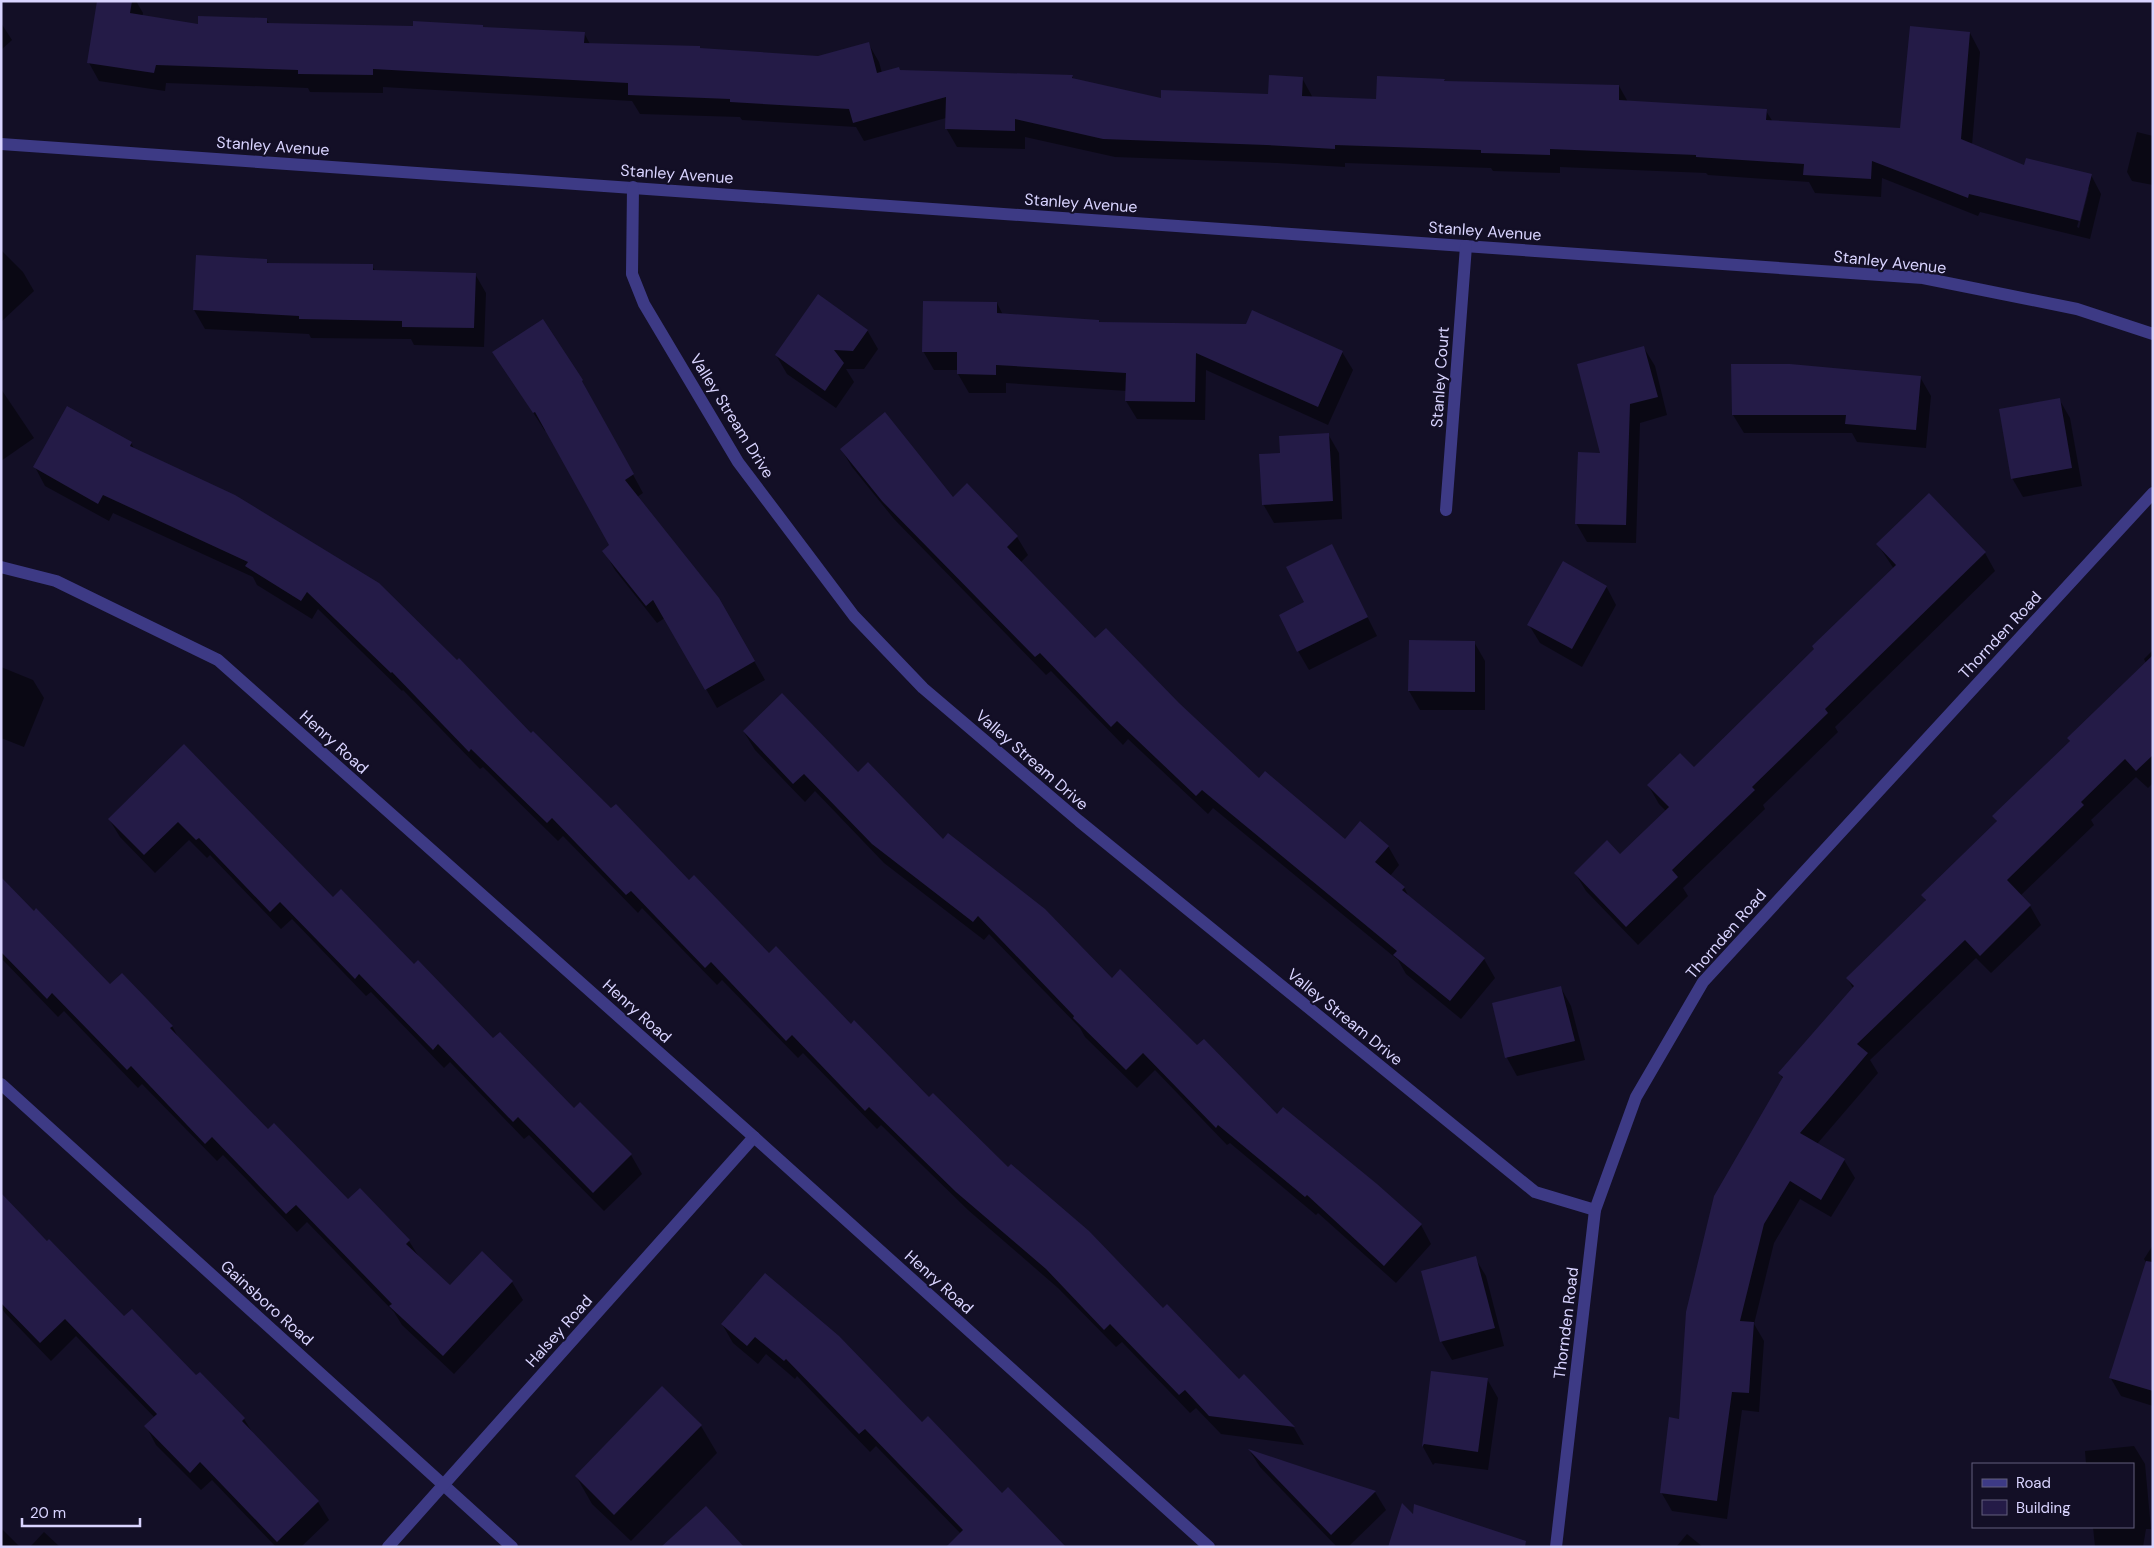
<svg xmlns="http://www.w3.org/2000/svg" width="2154" height="1548" viewBox="0 0 2154 1548" font-family="'DM Sans',sans-serif">
<rect width="100%" height="100%" fill="#130f26"/>
<!-- shadow -->
<g fill="#0007" fill-rule="evenodd">
<path d="M 98,1 L 136,1 L 143,13 L 142,17 L 199,25 L 267,20 L 270,25 L 484,28 L 584,33 L 590,44 L 818,57 L 868,43 L 879,62 L 882,73 L 1072,76 L 1074,80 L 1162,99 L 1269,95 L 1302,78 L 1313,98 L 1378,100 L 1444,80 L 1445,82 L 1619,86 L 1628,102 L 1766,111 L 1773,122 L 1902,129 L 1970,33 L 1980,52 L 1972,145 L 2025,166 L 2091,175 L 2101,194 L 2090,239 L 1980,212 L 1978,216 L 1882,178 L 1881,197 L 1815,193 L 1809,182 L 1708,175 L 1706,173 L 1560,167 L 1560,173 L 1493,171 L 1491,168 L 1345,163 L 1345,167 L 1277,163 L 1115,157 L 1025,137 L 1025,149 L 957,147 L 946,128 L 946,118 L 864,141 L 856,127 L 742,120 L 740,117 L 640,114 L 632,101 L 383,87 L 383,93 L 310,92 L 308,88 L 166,83 L 165,91 L 99,81 L 89,63 ZM 2087,189 L 2089,189 L 2079,228 L 2077,227 Z"/>
<path d="M 1,23 L 12,40 L 1,50 Z"/>
<path d="M 2137,132 L 2153,136 L 2153,185 L 2132,181 L 2127,172 Z"/>
<path d="M 1,250 L 23,272 L 34,291 L 1,322 Z"/>
<path d="M 197,256 L 266,260 L 269,264 L 372,266 L 376,272 L 475,274 L 486,293 L 484,347 L 414,345 L 411,339 L 311,338 L 309,334 L 205,329 L 194,310 Z"/>
<path d="M 997,303 L 1003,315 L 1099,321 L 1100,323 L 1342,352 L 1353,370 L 1328,425 L 1206,370 L 1205,420 L 1137,419 L 1126,401 L 1127,391 L 1006,383 L 1006,393 L 969,393 L 958,374 L 958,370 L 934,370 L 923,351 Z"/>
<path d="M 867,330 L 878,349 L 864,369 L 846,369 L 854,382 L 836,408 L 787,374 L 776,355 Z"/>
<path d="M 1644,348 L 1655,366 L 1667,415 L 1640,423 L 1636,543 L 1587,542 L 1576,523 Z"/>
<path d="M 494,352 L 582,381 L 643,493 L 637,497 L 718,598 L 765,680 L 717,708 L 665,618 L 657,623 L 615,570 L 604,551 L 611,546 L 547,429 L 545,431 Z"/>
<path d="M 1920,377 L 1931,396 L 1926,448 L 1857,442 L 1852,433 L 1744,433 L 1733,415 Z"/>
<path d="M 1,389 L 34,438 L 1,461 Z"/>
<path d="M 2059,399 L 2070,418 L 2082,486 L 2023,497 L 2012,478 Z"/>
<path d="M 68,408 L 131,443 L 135,450 L 531,734 L 769,955 L 851,1026 L 929,1099 L 1008,1168 L 1239,1380 L 1244,1375 L 1294,1428 L 1304,1445 L 1221,1434 L 1196,1408 L 1190,1413 L 1122,1342 L 1116,1347 L 1058,1288 L 968,1210 L 881,1125 L 877,1129 L 803,1053 L 798,1058 L 722,980 L 717,985 L 642,908 L 638,913 L 563,836 L 558,841 L 483,767 L 480,769 L 403,690 L 402,691 L 318,609 L 312,619 L 257,585 L 253,577 L 113,513 L 109,521 L 45,486 L 35,467 Z"/>
<path d="M 1328,434 L 1339,453 L 1342,519 L 1274,523 L 1263,504 L 1282,454 Z"/>
<path d="M 841,449 L 953,498 L 967,485 L 1017,537 L 1028,555 L 1021,562 L 1095,640 L 1178,704 L 1259,780 L 1345,841 L 1388,846 L 1399,865 L 1390,876 L 1404,887 L 1410,899 L 1484,959 L 1495,978 L 1461,1019 L 1406,974 L 1398,960 L 1213,808 L 1208,814 L 1128,739 L 1123,745 L 1051,671 L 1046,675 L 894,519 L 852,467 Z"/>
<path d="M 1331,545 L 1377,636 L 1309,670 L 1298,651 L 1306,603 Z"/>
<path d="M 1878,545 L 1985,553 L 1995,571 L 1835,727 L 1838,732 L 1763,805 L 1765,809 L 1683,888 L 1688,896 L 1638,945 L 1586,891 L 1575,873 L 1620,856 L 1666,811 L 1659,804 L 1648,785 L 1694,769 L 1815,650 L 1894,569 Z"/>
<path d="M 1606,586 L 1616,605 L 1582,667 L 1540,643 L 1529,625 Z"/>
<path d="M 1474,642 L 1485,661 L 1485,710 L 1420,710 L 1409,691 Z"/>
<path d="M 2153,650 L 2153,783 L 2148,788 L 2136,777 L 2091,820 L 2094,825 L 2020,896 L 2030,906 L 2041,925 L 1991,973 L 1976,958 L 1870,1060 L 1878,1073 L 1817,1144 L 1844,1160 L 1855,1178 L 1831,1217 L 1800,1199 L 1774,1243 L 1754,1324 L 1764,1341 L 1759,1412 L 1742,1410 L 1727,1519 L 1672,1511 L 1661,1492 L 1680,1420 L 1783,1080 L 1780,1073 L 1853,988 L 1847,978 L 1926,902 L 1923,895 L 1998,823 L 1994,816 L 2070,742 L 2068,738 L 2146,663 L 2144,659 Z"/>
<path d="M 1,667 L 33,680 L 44,698 L 24,747 L 1,738 Z"/>
<path d="M 744,732 L 858,773 L 1112,980 L 1197,1047 L 1277,1116 L 1421,1225 L 1431,1244 L 1396,1283 L 1318,1213 L 1316,1215 L 1230,1143 L 1227,1145 L 1155,1070 L 1137,1088 L 1085,1037 L 1080,1028 L 989,934 L 984,940 L 884,863 L 815,791 L 805,802 L 755,750 Z"/>
<path d="M 184,746 L 333,898 L 414,966 L 493,1040 L 574,1110 L 580,1104 L 631,1155 L 642,1174 L 604,1211 L 529,1135 L 524,1139 L 450,1062 L 444,1068 L 371,992 L 366,996 L 292,919 L 281,929 L 210,855 L 207,858 L 189,840 L 155,873 L 120,837 L 109,819 Z"/>
<path d="M 1,879 L 110,986 L 172,1026 L 178,1037 L 268,1130 L 348,1201 L 409,1241 L 419,1257 L 450,1287 L 512,1282 L 523,1300 L 454,1374 L 402,1325 L 394,1312 L 307,1222 L 297,1232 L 223,1155 L 217,1161 L 142,1084 L 138,1088 L 64,1011 L 58,1017 L 1,958 Z"/>
<path d="M 1561,988 L 1571,1006 L 1585,1060 L 1517,1076 L 1507,1058 L 1493,1004 Z"/>
<path d="M 1,1195 L 124,1318 L 196,1377 L 200,1374 L 244,1419 L 254,1435 L 318,1502 L 329,1520 L 301,1547 L 276,1547 L 212,1480 L 201,1490 L 156,1445 L 146,1426 L 155,1418 L 76,1336 L 51,1361 L 5,1313 L 1,1307 Z"/>
<path d="M 2153,1245 L 2153,1274 L 2144,1259 Z"/>
<path d="M 1475,1258 L 1486,1276 L 1504,1346 L 1452,1360 L 1441,1341 Z"/>
<path d="M 765,1274 L 922,1424 L 1002,1494 L 961,1534 L 876,1446 L 870,1452 L 797,1376 L 795,1379 L 766,1354 L 758,1364 L 733,1343 L 722,1324 Z"/>
<path d="M 2153,1320 L 2153,1406 L 2121,1396 L 2110,1377 Z"/>
<path d="M 1433,1372 L 1487,1379 L 1498,1398 L 1488,1470 L 1435,1463 L 1433,1465 L 1423,1447 Z"/>
<path d="M 662,1388 L 701,1426 L 717,1453 L 631,1541 L 592,1504 L 576,1476 Z"/>
<path d="M 2134,1446 L 2145,1464 L 2151,1529 L 2146,1529 L 2143,1547 L 2095,1547 L 2093,1527 L 2133,1527 L 2133,1464 L 2086,1464 L 2085,1451 Z"/>
<path d="M 1250,1451 L 1375,1492 L 1386,1510 L 1348,1547 L 1337,1547 L 1260,1467 Z"/>
<path d="M 1,1528 L 20,1547 L 1,1547 Z"/>
<path d="M 44,1532 L 60,1547 L 30,1547 Z"/>
<path d="M 1687,1534 L 1703,1547 L 1676,1547 Z"/>
</g>
<!-- building -->
<g fill="#241b47">
<path d="M 97,1 L 132,1 L 130,13 L 198,24 L 198,16 L 267,18 L 267,23 L 413,26 L 413,21 L 483,25 L 483,27 L 585,32 L 584,43 L 700,46 L 700,48 L 818,56 L 869,42 L 877,73 L 899,67 L 900,70 L 1073,75 L 1072,78 L 1161,98 L 1161,90 L 1268,94 L 1269,75 L 1303,77 L 1302,96 L 1376,99 L 1377,76 L 1445,79 L 1444,81 L 1619,85 L 1619,100 L 1767,109 L 1766,120 L 1900,128 L 1910,26 L 1970,32 L 1961,139 L 2024,165 L 2026,158 L 2092,174 L 2080,221 L 1969,194 L 1968,198 L 1872,161 L 1871,179 L 1803,175 L 1804,164 L 1696,157 L 1696,155 L 1550,149 L 1550,155 L 1481,153 L 1481,150 L 1335,145 L 1335,149 L 1266,145 L 1103,139 L 1015,119 L 1015,131 L 945,129 L 946,97 L 853,123 L 849,109 L 730,102 L 730,99 L 628,95 L 628,83 L 373,69 L 373,75 L 298,74 L 298,70 L 156,65 L 154,73 L 87,63 Z"/>
<path d="M 196,255 L 267,259 L 267,263 L 373,264 L 373,270 L 476,273 L 474,328 L 402,327 L 402,321 L 299,319 L 299,316 L 193,310 Z"/>
<path d="M 818,294 L 868,330 L 853,351 L 834,350 L 844,363 L 825,391 L 775,355 Z"/>
<path d="M 923,301 L 997,302 L 997,313 L 1099,320 L 1099,322 L 1246,324 L 1252,310 L 1343,351 L 1318,407 L 1196,353 L 1195,402 L 1125,401 L 1126,373 L 996,365 L 996,375 L 957,374 L 957,352 L 922,352 Z"/>
<path d="M 543,319 L 583,380 L 582,381 L 634,474 L 625,480 L 719,598 L 755,661 L 705,690 L 653,600 L 646,606 L 602,551 L 609,545 L 535,412 L 533,413 L 492,352 Z"/>
<path d="M 1644,346 L 1658,397 L 1630,404 L 1626,525 L 1575,524 L 1578,452 L 1600,453 L 1577,364 Z"/>
<path d="M 1731,364 L 1790,364 L 1921,376 L 1916,430 L 1845,424 L 1846,415 L 1732,415 Z"/>
<path d="M 2060,398 L 2072,468 L 2011,479 L 1999,409 Z"/>
<path d="M 67,406 L 132,442 L 130,446 L 235,495 L 379,583 L 457,660 L 459,658 L 531,733 L 533,731 L 611,808 L 616,804 L 689,880 L 694,875 L 769,953 L 776,946 L 851,1024 L 854,1020 L 929,1097 L 933,1093 L 1008,1167 L 1011,1164 L 1089,1231 L 1163,1308 L 1167,1304 L 1239,1379 L 1244,1374 L 1295,1427 L 1209,1416 L 1185,1390 L 1179,1395 L 1110,1324 L 1104,1330 L 1046,1269 L 956,1192 L 869,1107 L 865,1111 L 792,1035 L 786,1041 L 711,962 L 705,968 L 631,891 L 626,895 L 552,818 L 547,823 L 471,749 L 469,752 L 392,672 L 391,673 L 307,592 L 301,601 L 245,566 L 248,562 L 103,495 L 98,504 L 33,467 Z"/>
<path d="M 885,412 L 953,497 L 967,483 L 1018,536 L 1007,547 L 1095,638 L 1106,628 L 1179,703 L 1259,778 L 1265,771 L 1345,839 L 1360,821 L 1389,846 L 1375,862 L 1405,887 L 1402,890 L 1485,958 L 1450,1001 L 1393,955 L 1397,951 L 1202,790 L 1196,796 L 1117,721 L 1111,727 L 1040,653 L 1035,657 L 882,501 L 840,449 Z"/>
<path d="M 1329,433 L 1333,501 L 1262,505 L 1259,454 L 1280,453 L 1279,436 Z"/>
<path d="M 1929,493 L 1986,552 L 1825,709 L 1828,713 L 1752,787 L 1755,790 L 1672,870 L 1678,877 L 1626,927 L 1574,873 L 1607,840 L 1620,854 L 1669,807 L 1647,785 L 1680,753 L 1694,767 L 1814,649 L 1812,646 L 1896,565 L 1876,544 Z"/>
<path d="M 1332,544 L 1368,617 L 1297,652 L 1279,615 L 1304,602 L 1286,567 Z"/>
<path d="M 1563,561 L 1607,586 L 1572,649 L 1527,625 Z"/>
<path d="M 1409,640 L 1475,641 L 1475,692 L 1408,691 Z"/>
<path d="M 2153,655 L 2153,755 L 2136,771 L 2125,759 L 2081,802 L 2084,805 L 2007,880 L 2031,905 L 1980,956 L 1965,940 L 1857,1044 L 1868,1053 L 1800,1133 L 1845,1159 L 1821,1200 L 1790,1181 L 1764,1224 L 1740,1321 L 1754,1322 L 1749,1393 L 1732,1392 L 1717,1501 L 1660,1493 L 1669,1417 L 1679,1419 L 1686,1312 L 1714,1196 L 1783,1077 L 1778,1073 L 1854,986 L 1846,978 L 1926,900 L 1921,895 L 1997,821 L 1992,816 L 2070,741 L 2067,738 Z"/>
<path d="M 782,693 L 858,772 L 868,762 L 943,839 L 948,833 L 1045,909 L 1112,978 L 1120,969 L 1197,1045 L 1204,1039 L 1277,1114 L 1283,1107 L 1377,1184 L 1422,1224 L 1384,1266 L 1307,1195 L 1305,1197 L 1218,1125 L 1216,1128 L 1143,1053 L 1126,1070 L 1073,1018 L 1074,1016 L 978,916 L 973,922 L 872,844 L 804,774 L 793,784 L 743,731 Z"/>
<path d="M 184,744 L 333,897 L 341,889 L 414,964 L 418,960 L 493,1038 L 500,1032 L 574,1108 L 580,1102 L 632,1154 L 593,1193 L 518,1117 L 513,1122 L 438,1044 L 433,1050 L 359,974 L 355,979 L 280,902 L 270,912 L 199,838 L 196,840 L 178,822 L 144,855 L 108,819 Z"/>
<path d="M 1,877 L 34,911 L 36,908 L 110,984 L 122,973 L 173,1026 L 170,1028 L 268,1129 L 274,1123 L 348,1199 L 360,1188 L 410,1240 L 406,1244 L 450,1285 L 482,1251 L 513,1281 L 443,1356 L 389,1306 L 392,1304 L 296,1205 L 286,1214 L 212,1137 L 205,1144 L 131,1066 L 127,1070 L 52,993 L 47,999 L 1,952 Z"/>
<path d="M 1561,986 L 1575,1041 L 1505,1058 L 1492,1003 Z"/>
<path d="M 1,1193 L 47,1241 L 49,1239 L 124,1316 L 132,1309 L 196,1375 L 200,1372 L 245,1418 L 242,1421 L 319,1501 L 277,1542 L 200,1462 L 190,1473 L 144,1426 L 157,1414 L 65,1319 L 40,1343 L 1,1303 Z"/>
<path d="M 1476,1256 L 1495,1328 L 1440,1342 L 1421,1271 Z"/>
<path d="M 2146,1261 L 2153,1262 L 2153,1391 L 2109,1378 Z"/>
<path d="M 765,1273 L 839,1336 L 922,1422 L 928,1416 L 1002,1493 L 1008,1487 L 1066,1547 L 946,1547 L 963,1530 L 865,1429 L 859,1434 L 786,1359 L 784,1361 L 755,1337 L 747,1346 L 721,1324 Z"/>
<path d="M 1431,1371 L 1488,1378 L 1478,1452 L 1424,1444 L 1422,1447 Z"/>
<path d="M 662,1386 L 702,1425 L 614,1515 L 575,1476 Z"/>
<path d="M 1248,1449 L 1311,1470 L 1376,1491 L 1331,1535 Z"/>
<path d="M 1402,1503 L 1413,1514 L 1414,1504 L 1526,1541 L 1525,1547 L 1388,1547 Z"/>
<path d="M 706,1506 L 744,1547 L 661,1547 Z"/>
</g>
<g fill="none" stroke-linecap="round" stroke-linejoin="round">
<!-- minor -->
<g stroke="#3d3a85" stroke-width="12">
<path d="M 1,144 L 1923,278 L 2077,309 L 2153,334"/>
<path d="M 633,187 L 632,274 L 644,304 L 738,462 L 854,616 L 923,688 L 1079,821 L 1535,1192 L 1595,1210"/>
<path d="M 1446,510 L 1466,246"/>
<path d="M 1,567 L 56,581 L 218,660 L 754,1137 L 1209,1547"/>
<path d="M 1,1084 L 512,1547"/>
<path d="M 388,1547 L 754,1137"/>
<path d="M 1556,1547 L 1595,1210 L 1636,1097 L 1703,982 L 2153,493"/>
</g>
</g>
<g text-anchor="middle" dominant-baseline="central" stroke-width="4.5" stroke-linejoin="round" paint-order="stroke">
<!-- street labels -->
<g font-size="16" fill="#d9d4ff" stroke="#130f26">
<text transform="translate(273 146) rotate(4)">Stanley Avenue</text>
<text transform="translate(677 174) rotate(4)">Stanley Avenue</text>
<text transform="translate(1081 203) rotate(4)">Stanley Avenue</text>
<text transform="translate(1485 231) rotate(4)">Stanley Avenue</text>
<text transform="translate(1890 262) rotate(6)">Stanley Avenue</text>
<text transform="translate(1440 377) rotate(-86)">Stanley Court</text>
<text transform="translate(732 416) rotate(58)">Valley Stream Drive</text>
<text transform="translate(2000 635) rotate(-47)">Thornden Road</text>
<text transform="translate(334 742) rotate(42)">Henry Road</text>
<text transform="translate(1032 760) rotate(41)">Valley Stream Drive</text>
<text transform="translate(1726 934) rotate(-49)">Thornden Road</text>
<text transform="translate(637 1011) rotate(42)">Henry Road</text>
<text transform="translate(1345 1017) rotate(39)">Valley Stream Drive</text>
<text transform="translate(939 1282) rotate(42)">Henry Road</text>
<text transform="translate(267 1303) rotate(42)">Gainsboro Road</text>
<text transform="translate(1566 1323) rotate(-83)">Thornden Road</text>
<text transform="translate(559 1331) rotate(-48)">Halsey Road</text>
</g>
</g>
<!-- border -->
<rect width="2154" height="1548" fill="none" stroke="#d9d4ff" stroke-width="5"/>
<!-- legend -->
<rect x="1972" y="1463" width="162" height="65" fill="#130f26" stroke="#625e7d"/>
<rect x="1982" y="1479" width="25" height="8" fill="#3d3a85" stroke="#625e7d"/>
<text x="2016" y="1488" font-size="15" fill="#d9d4ff">Road</text>
<rect x="1982" y="1500" width="25" height="15" fill="#241b47" stroke="#625e7d"/>
<text x="2016" y="1513" font-size="15" fill="#d9d4ff">Building</text>
<!-- scale -->
<path d="M22 1518v8h118v-8" fill="none" stroke="#d9d4ff" stroke-width="2.5"/>
<text x="30" y="1518" font-size="15" fill="#d9d4ff" stroke="#130f26" stroke-width="4" paint-order="stroke">20 m</text>
</svg>
